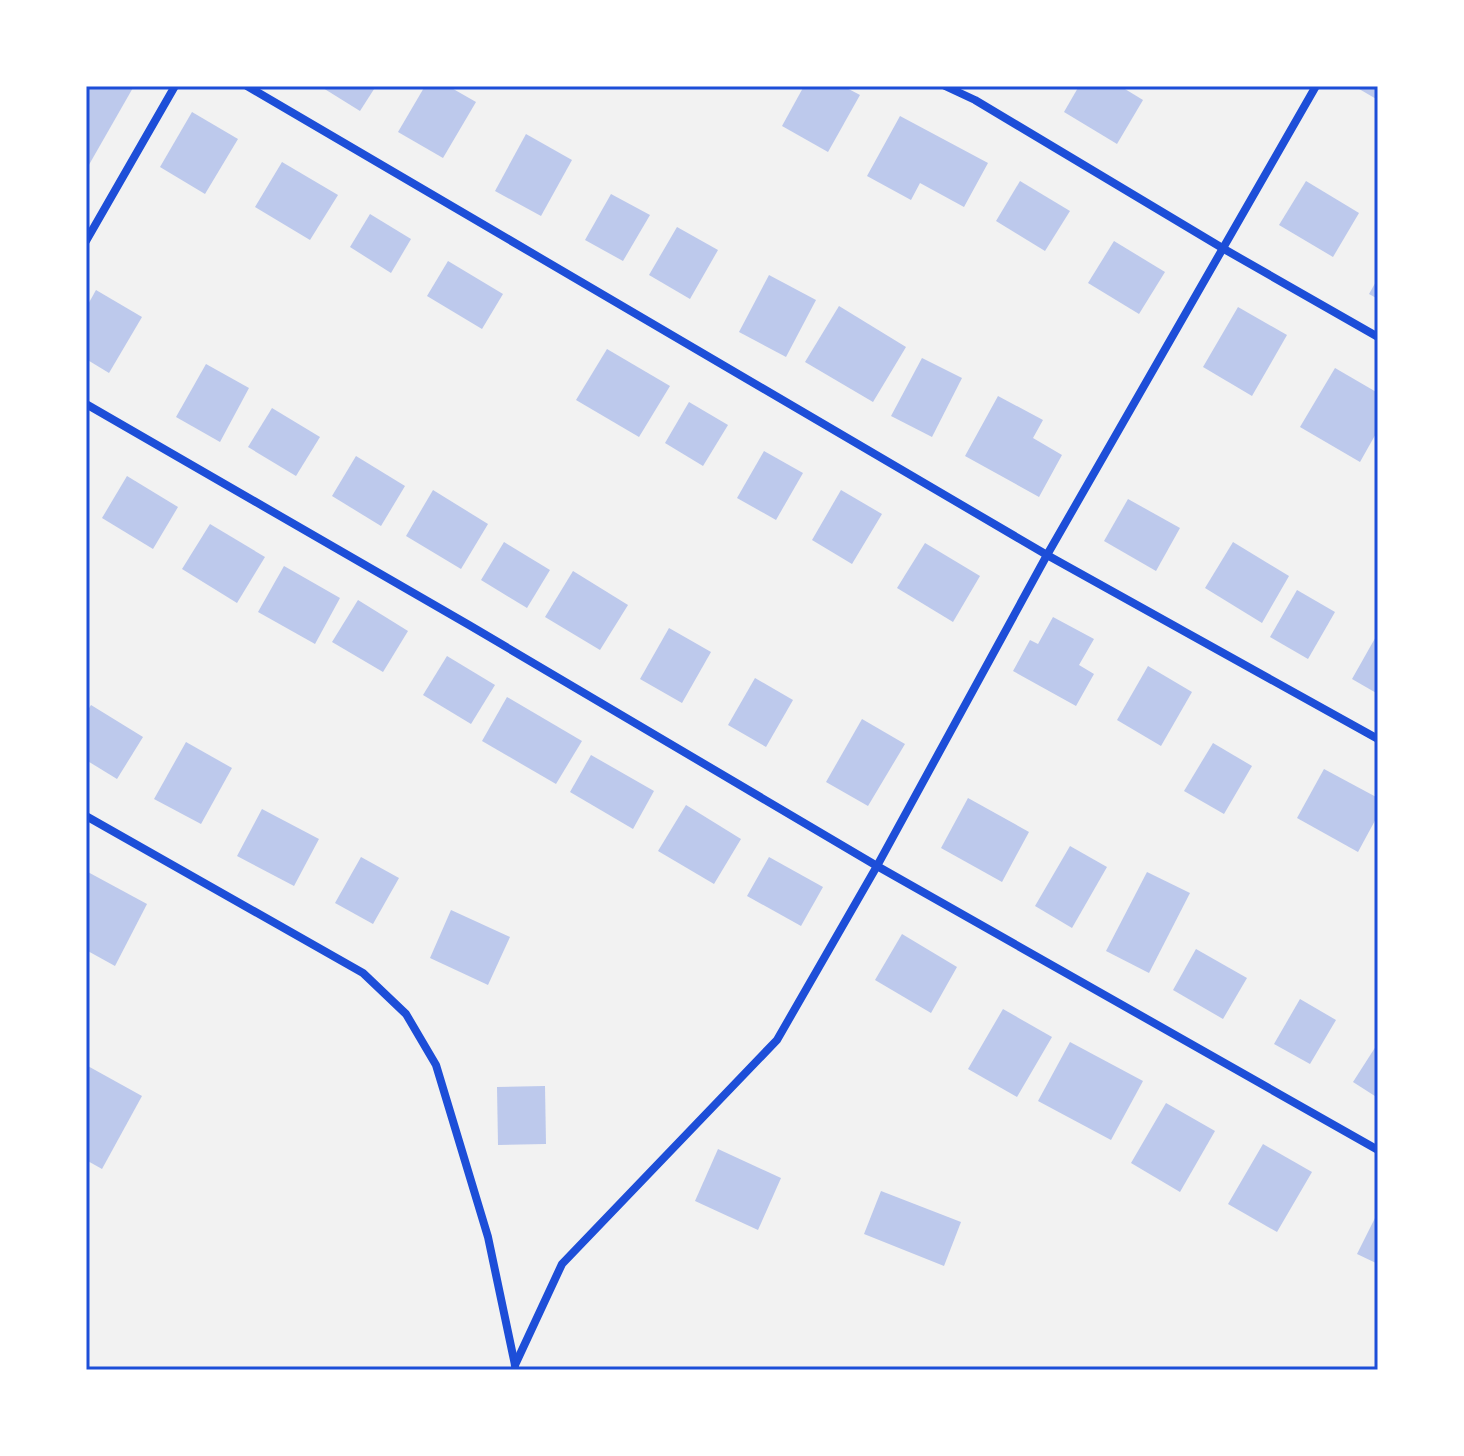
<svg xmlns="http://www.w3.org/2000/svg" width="1464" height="1456" viewBox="0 0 1464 1456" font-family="Ubuntu,sans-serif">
<rect width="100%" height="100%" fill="#f2f2f2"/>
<!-- building -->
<g fill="#bdc9ec">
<path d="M 86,86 L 134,86 L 86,170 Z"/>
<path d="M 324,86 L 376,86 L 360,111 L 323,88 Z"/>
<path d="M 425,86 L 448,86 L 476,102 L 443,158 L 398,132 Z"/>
<path d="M 804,86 L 843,86 L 860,95 L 828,152 L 782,126 Z"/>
<path d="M 1079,86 L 1120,86 L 1143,100 L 1117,144 L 1064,112 Z"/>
<path d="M 1354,86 L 1378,86 L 1378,100 Z"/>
<path d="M 192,112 L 238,139 L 205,194 L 160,167 Z"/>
<path d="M 900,116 L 988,163 L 964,207 L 920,183 L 911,200 L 867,176 Z"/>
<path d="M 526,134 L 572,160 L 541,216 L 495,191 Z"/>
<path d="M 282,162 L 338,195 L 310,240 L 255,207 Z"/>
<path d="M 1020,181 L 1070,211 L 1045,251 L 996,221 Z"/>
<path d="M 1306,181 L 1359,213 L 1333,257 L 1279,225 Z"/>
<path d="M 611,194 L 650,215 L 623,261 L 585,240 Z"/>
<path d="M 370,214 L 411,239 L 391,273 L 350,247 Z"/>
<path d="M 677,227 L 718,250 L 690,299 L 649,275 Z"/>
<path d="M 1114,241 L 1165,272 L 1139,314 L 1088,283 Z"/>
<path d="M 448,261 L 503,294 L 482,329 L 427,296 Z"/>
<path d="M 769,275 L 816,300 L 786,357 L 739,332 Z"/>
<path d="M 1378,278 L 1378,299 L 1369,294 Z"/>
<path d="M 96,290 L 142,317 L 109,373 L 86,359 L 86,308 Z"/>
<path d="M 839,306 L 906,347 L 873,402 L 805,362 Z"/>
<path d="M 1238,307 L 1287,335 L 1252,396 L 1203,367 Z"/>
<path d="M 607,349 L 670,386 L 639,437 L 576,400 Z"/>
<path d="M 922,358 L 962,378 L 932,437 L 891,416 Z"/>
<path d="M 206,364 L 249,388 L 220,442 L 176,417 Z"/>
<path d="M 1335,368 L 1378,393 L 1378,430 L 1360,462 L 1300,427 Z"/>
<path d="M 998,396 L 1043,420 L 1033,438 L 1062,455 L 1039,497 L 965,456 Z"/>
<path d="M 689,402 L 728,425 L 703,466 L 665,443 Z"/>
<path d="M 272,408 L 320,437 L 296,476 L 248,447 Z"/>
<path d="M 764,451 L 803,473 L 776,520 L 737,498 Z"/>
<path d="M 356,456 L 405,486 L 381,526 L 332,496 Z"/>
<path d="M 127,476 L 178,507 L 153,549 L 102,518 Z"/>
<path d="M 433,490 L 488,524 L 461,569 L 406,536 Z"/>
<path d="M 841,490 L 882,514 L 852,564 L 812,540 Z"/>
<path d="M 1128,499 L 1180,528 L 1156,571 L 1104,541 Z"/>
<path d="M 210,524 L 265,557 L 237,603 L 182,569 Z"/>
<path d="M 504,542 L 550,570 L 527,608 L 481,580 Z"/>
<path d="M 1233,542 L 1289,576 L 1262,623 L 1205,588 Z"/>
<path d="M 925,543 L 980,576 L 953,622 L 897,588 Z"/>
<path d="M 284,566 L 340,598 L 315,644 L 258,612 Z"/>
<path d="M 573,571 L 628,605 L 600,650 L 545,617 Z"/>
<path d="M 1297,590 L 1335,612 L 1308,659 L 1270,637 Z"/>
<path d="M 358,600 L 408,631 L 383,672 L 332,642 Z"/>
<path d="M 1053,617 L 1094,639 L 1079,665 L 1094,674 L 1076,706 L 1013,671 L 1030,640 L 1038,644 Z"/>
<path d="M 669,628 L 711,652 L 682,703 L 640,679 Z"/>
<path d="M 1378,633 L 1378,694 L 1352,679 Z"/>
<path d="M 447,656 L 495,685 L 471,724 L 423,695 Z"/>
<path d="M 1148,666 L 1192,692 L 1161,746 L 1117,720 Z"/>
<path d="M 755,678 L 793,700 L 766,747 L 728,725 Z"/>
<path d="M 507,697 L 582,741 L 556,784 L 482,741 Z"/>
<path d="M 91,705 L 143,737 L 117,779 L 86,760 L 86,713 Z"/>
<path d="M 862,719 L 905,744 L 868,806 L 826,782 Z"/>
<path d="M 186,742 L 232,768 L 201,824 L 154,799 Z"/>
<path d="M 1213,743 L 1252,766 L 1224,814 L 1184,791 Z"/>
<path d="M 591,755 L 654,791 L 633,829 L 570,792 Z"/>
<path d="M 1324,769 L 1378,798 L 1378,815 L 1358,852 L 1297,818 Z"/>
<path d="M 968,798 L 1029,832 L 1002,882 L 941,848 Z"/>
<path d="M 686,805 L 741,839 L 714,884 L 658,851 Z"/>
<path d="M 262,809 L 319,839 L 294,886 L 237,856 Z"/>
<path d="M 1070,846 L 1107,867 L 1072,928 L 1035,906 Z"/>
<path d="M 361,857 L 399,878 L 373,924 L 335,903 Z"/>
<path d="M 769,857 L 823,887 L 801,926 L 747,896 Z"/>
<path d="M 86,871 L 147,904 L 115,966 L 86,950 Z"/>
<path d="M 1147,872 L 1190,893 L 1149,973 L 1106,951 Z"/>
<path d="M 451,910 L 510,937 L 488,985 L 430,958 Z"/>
<path d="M 902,934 L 957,967 L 931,1013 L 875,980 Z"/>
<path d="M 1196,949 L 1247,978 L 1223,1019 L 1173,990 Z"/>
<path d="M 1300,999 L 1336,1020 L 1310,1064 L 1274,1044 Z"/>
<path d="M 1003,1009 L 1052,1037 L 1017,1097 L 968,1069 Z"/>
<path d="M 1070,1042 L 1143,1081 L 1111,1140 L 1038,1101 Z"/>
<path d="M 1378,1043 L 1378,1098 L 1353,1082 Z"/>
<path d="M 86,1065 L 142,1096 L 102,1169 L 86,1160 Z"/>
<path d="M 545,1086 L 546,1144 L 498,1145 L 497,1087 Z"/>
<path d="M 1166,1103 L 1215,1131 L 1180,1192 L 1131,1163 Z"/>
<path d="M 1263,1144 L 1312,1172 L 1277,1232 L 1228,1204 Z"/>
<path d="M 718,1149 L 781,1178 L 758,1230 L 695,1201 Z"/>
<path d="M 881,1191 L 961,1222 L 944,1266 L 864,1234 Z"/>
<path d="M 1378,1212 L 1378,1264 L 1357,1254 Z"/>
</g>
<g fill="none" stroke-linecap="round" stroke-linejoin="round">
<!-- minor -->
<g stroke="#1d4ed8" stroke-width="8">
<path d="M 247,86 L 1047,555 L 1378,739"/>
<path d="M 945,86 L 975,100 L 1224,249 L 1378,337"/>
<path d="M 86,241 L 175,86"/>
<path d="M 86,404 L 469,625 L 877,866 L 1378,1150"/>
<path d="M 86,816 L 363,973 L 406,1014 L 436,1065 L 488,1237 L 515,1365"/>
<path d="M 515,1365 L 562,1264 L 777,1040 L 877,866 L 1047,555 L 1316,86"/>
</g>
</g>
<!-- border -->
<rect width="1464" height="1456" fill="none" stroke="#ffffff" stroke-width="176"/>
<rect x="88" y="88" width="1288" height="1280" fill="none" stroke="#1d4ed8" stroke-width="3"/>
</svg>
